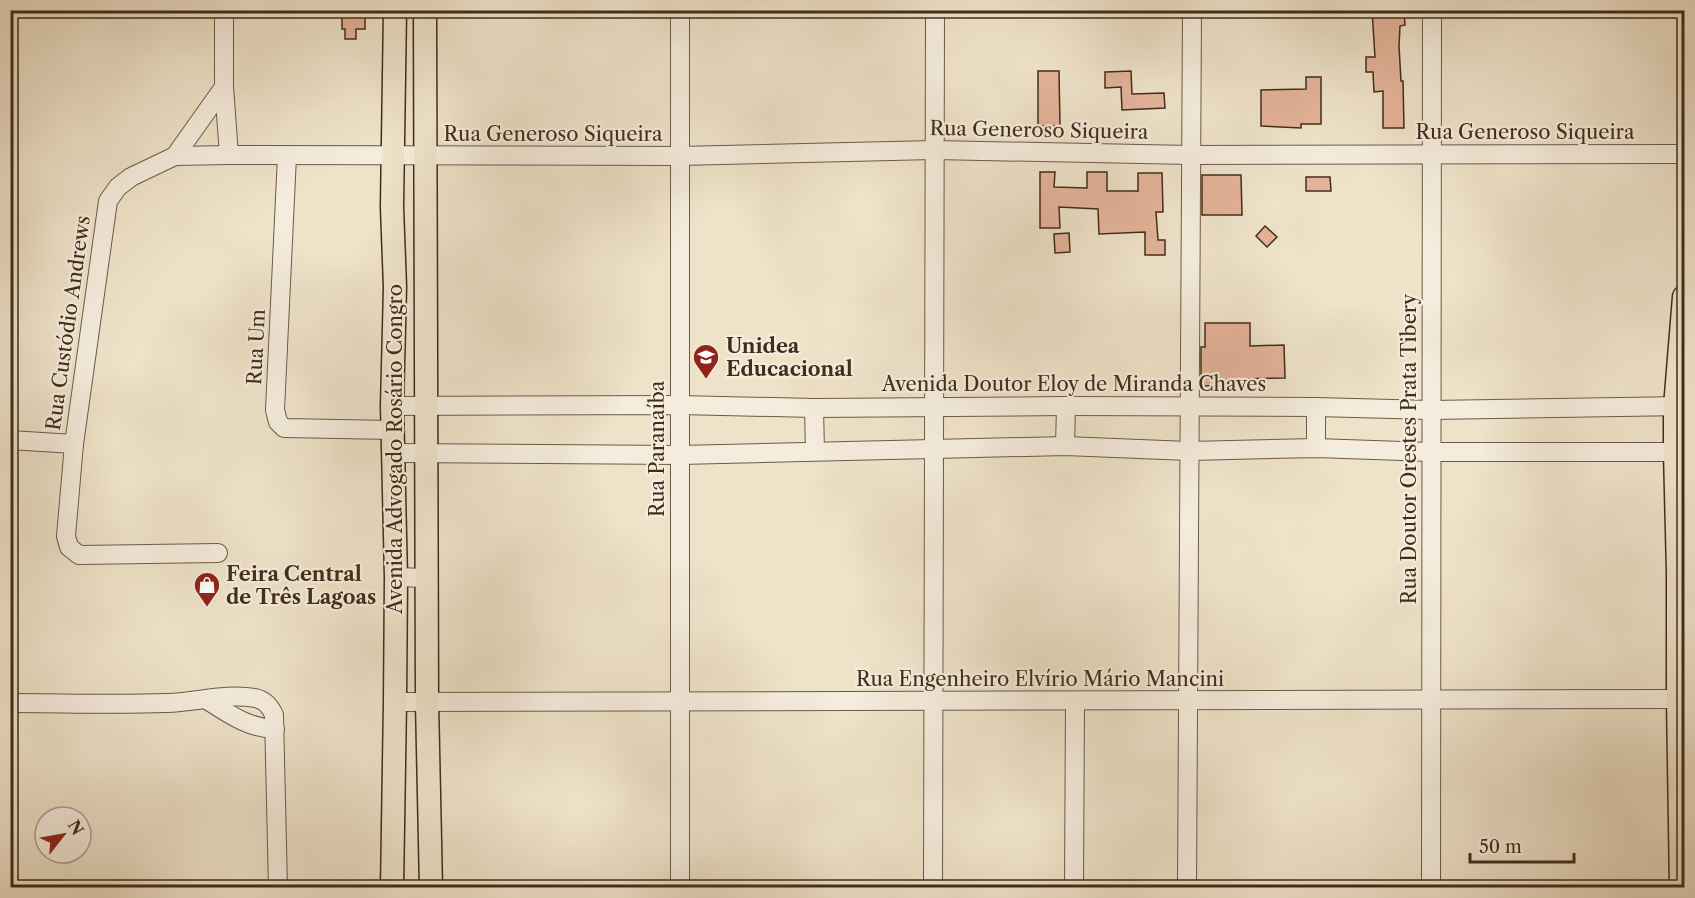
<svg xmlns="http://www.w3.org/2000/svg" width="1695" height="898" viewBox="0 0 1695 898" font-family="'Libre Caslon Text',serif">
<rect width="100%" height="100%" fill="#eee2c9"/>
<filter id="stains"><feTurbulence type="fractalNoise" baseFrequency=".00333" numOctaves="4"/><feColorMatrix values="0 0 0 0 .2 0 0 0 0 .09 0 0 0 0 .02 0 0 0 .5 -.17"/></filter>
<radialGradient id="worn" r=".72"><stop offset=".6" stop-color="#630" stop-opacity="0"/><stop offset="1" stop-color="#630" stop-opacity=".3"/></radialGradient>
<!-- building -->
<g fill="#e4b39a" stroke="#432c1b" stroke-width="1.5">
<path d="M 342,10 L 365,10 L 365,29 L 356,29 L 356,39 L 345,39 L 345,29 L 342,29 Z"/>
<path d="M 1372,10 L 1404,10 L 1405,25 L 1400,26 L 1399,46 L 1401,81 L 1403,81 L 1404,128 L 1383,128 L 1383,91 L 1374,92 L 1373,72 L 1366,72 L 1366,57 L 1375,57 Z"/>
<path d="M 1038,71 L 1059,71 L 1060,126 L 1038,126 Z"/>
<path d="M 1131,71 L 1132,94 L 1164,93 L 1165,108 L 1122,110 L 1121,87 L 1105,88 L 1105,72 Z"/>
<path d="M 1306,77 L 1321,77 L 1321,124 L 1301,124 L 1301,128 L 1261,126 L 1261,90 L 1306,89 Z"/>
<path d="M 1040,172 L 1055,172 L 1054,187 L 1087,188 L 1087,172 L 1107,172 L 1107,191 L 1138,191 L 1138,173 L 1162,173 L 1163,212 L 1156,212 L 1158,240 L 1165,240 L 1165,255 L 1145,255 L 1145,232 L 1099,234 L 1098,209 L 1059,207 L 1060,228 L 1040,228 Z"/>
<path d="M 1202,175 L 1241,175 L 1242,215 L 1202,215 Z"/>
<path d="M 1306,177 L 1330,177 L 1331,191 L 1306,191 Z"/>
<path d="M 1265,226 L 1277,237 L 1267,247 L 1256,236 Z"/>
<path d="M 1069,233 L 1070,252 L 1055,253 L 1054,234 Z"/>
<path d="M 1205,323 L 1250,323 L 1250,346 L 1284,345 L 1285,378 L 1239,379 L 1239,385 L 1201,386 L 1201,347 L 1205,347 Z"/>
</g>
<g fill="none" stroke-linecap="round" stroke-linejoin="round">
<!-- minor casing -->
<g stroke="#6e5a46" stroke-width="20">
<g id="minor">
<path d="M 224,10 L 224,87 L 229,155"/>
<path d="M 680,10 L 680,888"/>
<path d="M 175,156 L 229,155 L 680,156 L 934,150 L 1191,155 L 1684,154"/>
<path d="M 287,156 L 275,410 L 278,422 L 284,428 L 393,430"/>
<path d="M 392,406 L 680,405 L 814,408 L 1066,406 L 1316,407 L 1431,410 L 1684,406"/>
<path d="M 1316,407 L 1316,448"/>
<path d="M 814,408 L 815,451"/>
<path d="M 10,440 L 74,444"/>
<path d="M 1065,446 L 1066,406"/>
<path d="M 394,453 L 680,455 L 1065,446 L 1189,451 L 1316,448 L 1431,452 L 1684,452"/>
<path d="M 218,553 L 79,555 L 69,547 L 66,536 L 74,444 L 108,201 L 118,187 L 131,177 L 175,156 L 224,87"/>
<path d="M 396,577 L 426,578"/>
<path d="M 207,700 C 229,714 248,728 275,729"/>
<path d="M 395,702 L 1684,699"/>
<path d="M 10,703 C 63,703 115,705 167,703 C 196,702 226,693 255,698 C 265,700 270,706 274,715 L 278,888"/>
<path d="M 933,888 L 935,10"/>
<path d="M 1074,888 L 1075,701"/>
<path d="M 1187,888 L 1192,10"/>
<path d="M 1431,888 L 1432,10"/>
</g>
</g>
<!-- major casing -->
<g stroke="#432c1b" stroke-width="25">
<g id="major">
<path d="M 425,10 L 427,702 L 431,888"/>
<path d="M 392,888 L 395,702 L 396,577 L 392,406 L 395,287 L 392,207 L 395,10"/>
<path d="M 1681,888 L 1678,699 L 1678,572 L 1675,452 L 1675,407 L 1684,297"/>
</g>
</g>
<!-- minor -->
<use href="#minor" stroke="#f4ecdc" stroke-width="18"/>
<!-- major -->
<use href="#major" stroke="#eee2c9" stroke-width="22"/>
</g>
<!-- icons -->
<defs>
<g id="university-pin" transform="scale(1.35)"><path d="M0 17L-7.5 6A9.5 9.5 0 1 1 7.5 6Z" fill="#8f2418" stroke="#f4ecdc"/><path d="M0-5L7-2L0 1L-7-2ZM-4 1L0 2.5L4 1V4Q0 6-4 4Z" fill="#fff"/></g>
<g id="shop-pin" transform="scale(1.35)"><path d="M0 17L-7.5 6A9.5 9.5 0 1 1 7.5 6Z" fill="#8f2418" stroke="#f4ecdc"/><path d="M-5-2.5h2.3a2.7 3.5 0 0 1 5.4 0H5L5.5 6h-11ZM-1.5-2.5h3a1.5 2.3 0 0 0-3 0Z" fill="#fff"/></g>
</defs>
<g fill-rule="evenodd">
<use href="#university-pin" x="706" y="357"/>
<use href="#shop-pin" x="207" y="585"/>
</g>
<g text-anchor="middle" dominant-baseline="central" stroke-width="4.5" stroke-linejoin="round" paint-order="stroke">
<!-- street labels -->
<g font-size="20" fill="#432c1b" stroke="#f4ecdc">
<text transform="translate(1039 130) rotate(1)">Rua Generoso Siqueira</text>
<text x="1525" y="132">Rua Generoso Siqueira</text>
<text x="553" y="134">Rua Generoso Siqueira</text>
<text transform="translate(68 323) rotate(-82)">Rua Custódio Andrews</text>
<text transform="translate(256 347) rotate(-87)">Rua Um</text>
<text x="1074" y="384">Avenida Doutor Eloy de Miranda Chaves</text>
<text transform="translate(395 449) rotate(-90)">Avenida Advogado Rosário Congro</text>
<text transform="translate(657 449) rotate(-90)">Rua Paranaíba</text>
<text transform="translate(1409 449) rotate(-90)">Rua Doutor Orestes Prata Tibery</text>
<text x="1040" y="679">Rua Engenheiro Elvírio Mário Mancini</text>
</g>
<!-- poi labels -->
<g font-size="20" font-weight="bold" fill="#432c1b" stroke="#f4ecdc" text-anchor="start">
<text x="726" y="346">Unidea<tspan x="726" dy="23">Educacional</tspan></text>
<text x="226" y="574">Feira Central<tspan x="226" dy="23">de Três Lagoas</tspan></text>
</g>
</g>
<!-- margin -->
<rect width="1695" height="898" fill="none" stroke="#eee2c9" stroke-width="36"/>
<rect x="12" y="12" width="1671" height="874" fill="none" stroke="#432c1b" stroke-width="3"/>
<rect x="18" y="18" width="1659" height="862" fill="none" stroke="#432c1b" stroke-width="1.5"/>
<!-- north arrow -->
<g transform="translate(63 835) rotate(59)"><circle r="28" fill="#f4ecdc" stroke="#ad9f8f" stroke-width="1.5"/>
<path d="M0-4.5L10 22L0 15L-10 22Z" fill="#8f2418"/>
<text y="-9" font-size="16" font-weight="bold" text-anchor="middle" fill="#432c1b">N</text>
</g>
<!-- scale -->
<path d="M1470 853v9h104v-9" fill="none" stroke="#432c1b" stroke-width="3"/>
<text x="1479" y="853" font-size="18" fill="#432c1b" stroke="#f4ecdc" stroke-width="4.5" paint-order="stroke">50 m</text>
<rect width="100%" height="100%" filter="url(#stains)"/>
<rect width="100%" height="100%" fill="url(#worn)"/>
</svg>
